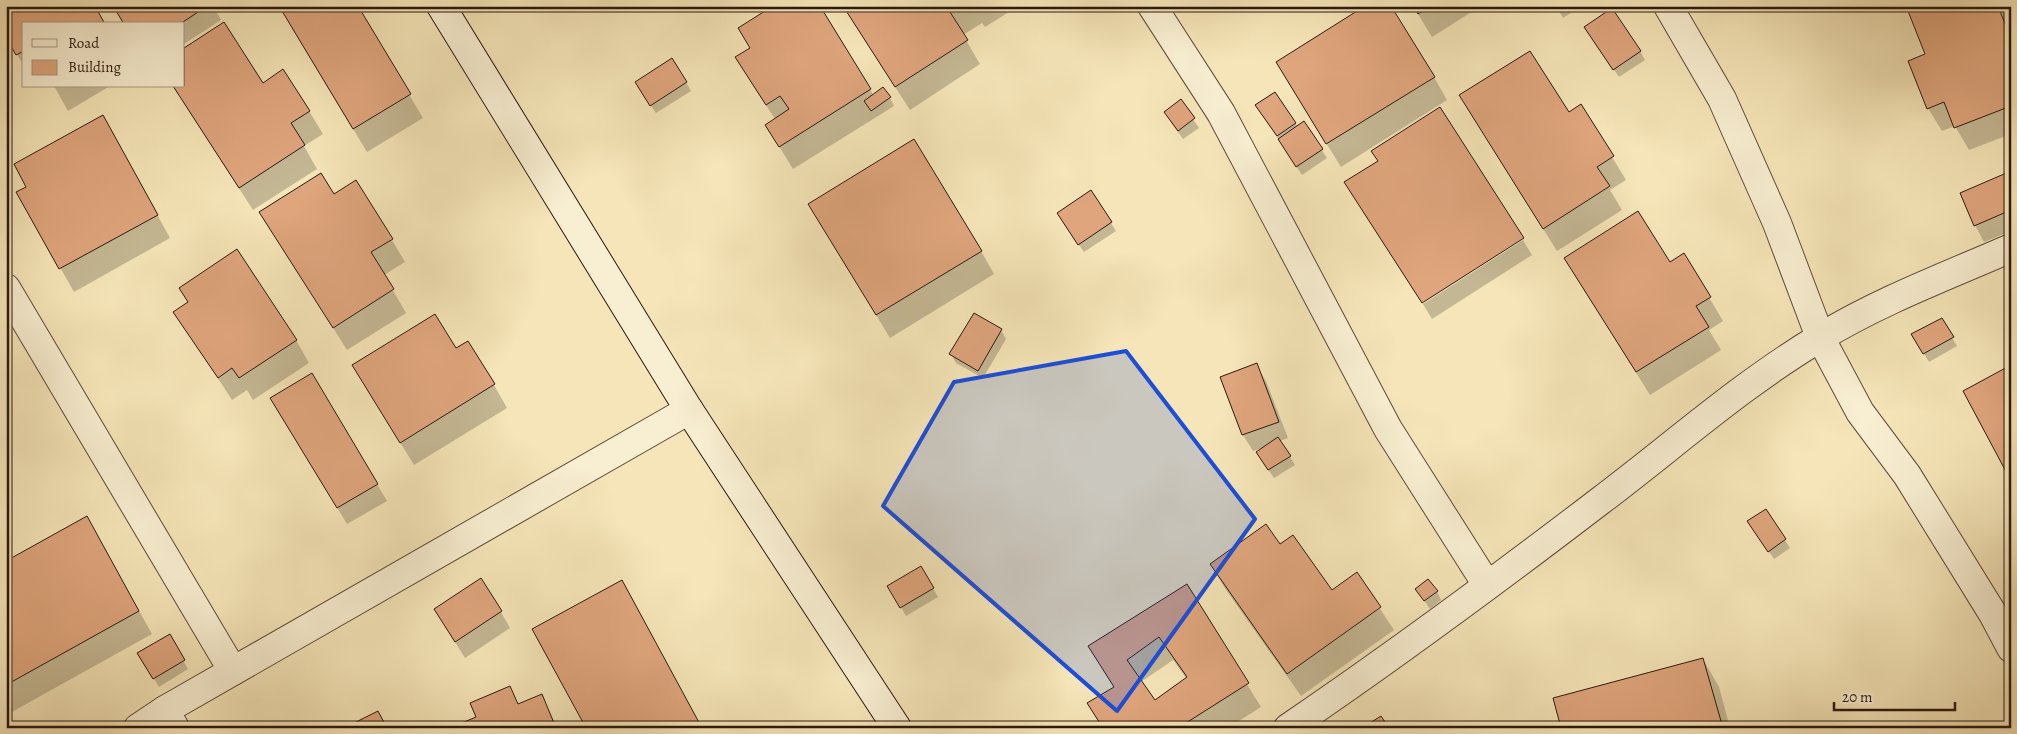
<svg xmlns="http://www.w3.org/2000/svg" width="2017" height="734" viewBox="0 0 2017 734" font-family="Alegreya,serif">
<rect width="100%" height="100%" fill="#f5e5b8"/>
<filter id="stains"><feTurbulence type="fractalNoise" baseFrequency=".004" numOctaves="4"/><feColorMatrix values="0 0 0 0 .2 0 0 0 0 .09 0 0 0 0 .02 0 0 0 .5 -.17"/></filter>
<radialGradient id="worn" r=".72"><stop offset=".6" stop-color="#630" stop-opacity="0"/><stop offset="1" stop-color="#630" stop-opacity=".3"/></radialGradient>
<!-- shadow -->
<g fill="#0003" fill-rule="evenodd">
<path d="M 6,6 L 24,24 L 24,66 L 6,36 Z"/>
<path d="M 113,6 L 213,6 L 221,20 L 184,44 L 184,24 L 124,24 Z"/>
<path d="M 356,6 L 423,118 L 367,152 L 291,26 Z"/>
<path d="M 818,6 L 874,96 L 890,98 L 894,106 L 793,169 L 766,125 L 775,119 L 750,81 Z"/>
<path d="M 843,6 L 1016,6 L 1017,7 L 985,27 L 982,23 L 963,35 L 980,64 L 910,110 Z"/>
<path d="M 1413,6 L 1481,6 L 1432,37 Z"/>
<path d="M 1556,6 L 1582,6 L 1563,18 Z"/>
<path d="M 1908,6 L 2001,6 L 2011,31 L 2011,134 L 1969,150 L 1955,126 L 1942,131 L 1928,108 L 1927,54 Z"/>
<path d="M 224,24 L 263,84 L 309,111 L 323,134 L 304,146 L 317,169 L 253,210 L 173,86 L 184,86 L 184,50 Z"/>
<path d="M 1591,36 L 1640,51 L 1645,60 L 1619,77 Z"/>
<path d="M 1434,77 L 1447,100 L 1341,167 L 1291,86 Z"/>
<path d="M 686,82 L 691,91 L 656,113 L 641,91 Z"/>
<path d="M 54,86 L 110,86 L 68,111 Z"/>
<path d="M 1460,96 L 1569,114 L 1581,106 L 1626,180 L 1610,190 L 1622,210 L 1557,251 Z"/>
<path d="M 1181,101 L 1199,128 L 1183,139 L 1170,121 Z"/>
<path d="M 1262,114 L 1295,123 L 1298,127 L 1304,123 L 1327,158 L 1302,175 Z"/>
<path d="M 116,140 L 170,238 L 74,292 L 18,193 Z"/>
<path d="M 2011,173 L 2011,231 L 1984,242 L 1975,225 Z"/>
<path d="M 334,195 L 392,240 L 405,262 L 384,275 L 406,313 L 347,350 L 261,213 Z"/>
<path d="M 1063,222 L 1111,223 L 1116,231 L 1084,252 Z"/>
<path d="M 823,227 L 981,251 L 994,274 L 890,338 Z"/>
<path d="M 1523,240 L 1532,255 L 1432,319 L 1423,304 Z"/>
<path d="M 1684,255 L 1723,321 L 1709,330 L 1721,350 L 1650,395 L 1579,281 L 1670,264 Z"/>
<path d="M 175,312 L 296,340 L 309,363 L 253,400 L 247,390 L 232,400 Z"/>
<path d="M 1941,319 L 1957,346 L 1929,362 L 1913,335 Z"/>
<path d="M 1001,330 L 1006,339 L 983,378 L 956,363 L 951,354 Z"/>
<path d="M 456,350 L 494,385 L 507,408 L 414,465 L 353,366 Z"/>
<path d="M 1256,365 L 1266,381 L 1288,438 L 1280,441 L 1295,465 L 1274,478 L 1262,461 L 1262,448 L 1253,451 L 1243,435 L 1222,378 Z"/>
<path d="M 312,374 L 387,501 L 347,524 L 281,415 Z"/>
<path d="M 1766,511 L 1790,548 L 1774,559 L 1754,529 Z"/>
<path d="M 100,541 L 152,634 L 10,713 L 6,706 L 6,563 Z"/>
<path d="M 1280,546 L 1331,592 L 1357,574 L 1394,630 L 1301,696 L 1224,587 L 1211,564 Z"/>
<path d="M 921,568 L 938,597 L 906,616 L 889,586 Z"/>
<path d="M 1186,586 L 1261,707 L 1228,728 L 1103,728 L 1115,688 L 1103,669 ZM 1173,660 L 1187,679 L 1155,701 L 1141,682 Z"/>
<path d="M 1416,589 L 1437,591 L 1441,600 L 1430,609 Z"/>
<path d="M 501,612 L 510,628 L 465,658 L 445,626 Z"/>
<path d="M 169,636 L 188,669 L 159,687 L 139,654 Z"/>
<path d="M 1703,659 L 1719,687 L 1730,728 L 1563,728 Z"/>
<path d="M 509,688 L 519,705 L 541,696 L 558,728 L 453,728 L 478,718 Z"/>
</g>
<!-- building -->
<g fill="#dfa57d" stroke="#2b190f" fill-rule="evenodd">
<path d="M 6,6 L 95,6 L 105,24 L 24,24 L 24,51 L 16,55 L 6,38 Z"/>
<path d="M 113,6 L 207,6 L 180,24 L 124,24 Z"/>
<path d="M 279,6 L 358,6 L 411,94 L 353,129 Z"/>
<path d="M 773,6 L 820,6 L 871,89 L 779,147 L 765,125 L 789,109 L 780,96 L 766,105 L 735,57 L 750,48 L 738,28 Z"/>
<path d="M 843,6 L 959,6 L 950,12 L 968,40 L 895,87 Z"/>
<path d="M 1365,6 L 1391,6 L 1435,77 L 1326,144 L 1276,62 Z"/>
<path d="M 1413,6 L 1430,6 L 1418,14 Z"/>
<path d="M 1906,6 L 1998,6 L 2011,39 L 2011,106 L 1954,128 L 1944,102 L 1927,109 L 1908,61 L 1925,54 Z"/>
<path d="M 1612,8 L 1641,51 L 1613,70 L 1584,27 Z"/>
<path d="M 224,22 L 263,83 L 283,69 L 310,111 L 291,123 L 305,145 L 239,188 L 173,86 L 184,86 L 184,48 Z"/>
<path d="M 1530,51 L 1569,112 L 1581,104 L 1614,156 L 1597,167 L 1610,186 L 1543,229 L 1459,95 Z"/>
<path d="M 672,58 L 687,82 L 650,106 L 635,82 Z"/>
<path d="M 883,87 L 891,97 L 871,111 L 864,101 Z"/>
<path d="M 1275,92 L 1296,123 L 1277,136 L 1255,105 Z"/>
<path d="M 1181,99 L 1195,118 L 1178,131 L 1164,112 Z"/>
<path d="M 1440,107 L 1524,238 L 1422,303 L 1344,182 L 1378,161 L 1371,151 Z"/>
<path d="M 103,115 L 158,215 L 59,269 L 16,192 L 26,187 L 14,164 Z"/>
<path d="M 1304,121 L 1323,149 L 1296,167 L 1278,139 Z"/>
<path d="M 914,139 L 982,251 L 876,315 L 808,204 Z"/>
<path d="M 2011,171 L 2011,210 L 1974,226 L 1960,193 Z"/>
<path d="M 321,173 L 334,194 L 356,180 L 393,239 L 371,252 L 394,289 L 333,328 L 259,212 Z"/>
<path d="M 1091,190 L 1112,222 L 1078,245 L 1057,213 Z"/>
<path d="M 1638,211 L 1670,262 L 1684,253 L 1711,297 L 1696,306 L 1709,327 L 1636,372 L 1564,258 Z"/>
<path d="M 237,249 L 297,340 L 239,378 L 232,368 L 218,378 L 173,312 L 188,302 L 179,288 Z"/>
<path d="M 974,313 L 1002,329 L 978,371 L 949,354 Z"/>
<path d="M 435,314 L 456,348 L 468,341 L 495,384 L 400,443 L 352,365 Z"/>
<path d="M 1942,318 L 1954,337 L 1923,354 L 1911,334 Z"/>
<path d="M 1257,363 L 1279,422 L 1242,435 L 1220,377 Z"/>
<path d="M 2011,365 L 2011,481 L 1963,391 Z"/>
<path d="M 312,373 L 378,484 L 337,508 L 270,398 Z"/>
<path d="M 1278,437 L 1291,456 L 1268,470 L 1256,452 Z"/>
<path d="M 1766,509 L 1786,539 L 1768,552 L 1747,521 Z"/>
<path d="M 87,516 L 139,611 L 6,685 L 6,561 Z"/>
<path d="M 1266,524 L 1280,544 L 1293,535 L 1332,590 L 1357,572 L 1381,607 L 1287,674 L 1210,564 Z"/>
<path d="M 921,566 L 934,588 L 900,608 L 887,586 Z"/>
<path d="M 481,578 L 502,611 L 455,642 L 434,609 Z"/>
<path d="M 1428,579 L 1438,591 L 1424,601 L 1415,589 Z"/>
<path d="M 622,580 L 702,728 L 586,728 L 532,629 Z"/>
<path d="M 1187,584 L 1249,683 L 1178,728 L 1140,728 L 1136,722 L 1127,728 L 1103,728 L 1087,703 L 1114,687 L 1088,646 ZM 1159,637 L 1187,677 L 1155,700 L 1127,660 Z"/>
<path d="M 170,634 L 185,660 L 153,679 L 137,653 Z"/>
<path d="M 1703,658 L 1723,728 L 1561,728 L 1553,698 Z"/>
<path d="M 510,686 L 518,704 L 542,694 L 556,728 L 450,728 L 476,717 L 470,703 Z"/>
<path d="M 378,711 L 387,728 L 344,728 Z"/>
<path d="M 1381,716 L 1389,728 L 1362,728 Z"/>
</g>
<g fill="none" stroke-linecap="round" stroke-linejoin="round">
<!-- street casing -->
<g stroke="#5e4c39" stroke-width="30">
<g id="street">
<path d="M 1152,6 L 1221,113 L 1388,429 L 1487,585"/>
<path d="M 1668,6 L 1722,99 L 1777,223 L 1820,337 L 1860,412 L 1907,475 L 1993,614 L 2011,648"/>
<path d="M 6,288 L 233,671"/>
<path d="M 165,710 L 689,410"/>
<path d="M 138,728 L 165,710 L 175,728"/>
<path d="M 1288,728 C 1394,656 1498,579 1600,501 C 1673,446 1742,384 1821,337 C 1880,301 1947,276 2011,248"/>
</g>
</g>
<!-- secondary casing -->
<g stroke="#2b190f" stroke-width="30">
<path id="secondary" d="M 441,6 L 689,410 L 897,728"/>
</g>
<!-- street -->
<use href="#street" stroke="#f8eed1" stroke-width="28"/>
<!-- secondary -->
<use href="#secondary" stroke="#f8eed1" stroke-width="28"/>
</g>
<!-- marked area -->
<path fill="#1d4ed8" fill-opacity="0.2" stroke="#1d4ed8" stroke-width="4" stroke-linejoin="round" d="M 1126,351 L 1255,519 L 1117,711 L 883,506 L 954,382 Z"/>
<!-- margin -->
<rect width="2017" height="734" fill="none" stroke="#f5e5b8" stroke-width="25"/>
<rect x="8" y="8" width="2002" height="719" fill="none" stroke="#2b190f" stroke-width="2.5"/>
<rect x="12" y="12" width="1992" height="709" fill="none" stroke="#2b190f"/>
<!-- legend -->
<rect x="22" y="22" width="162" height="65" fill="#f8eed1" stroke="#a69983"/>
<rect x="32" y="39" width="25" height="8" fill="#f8eed1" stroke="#a69983"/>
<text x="68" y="48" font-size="15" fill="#2b190f">Road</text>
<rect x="32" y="60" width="25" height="15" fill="#dfa57d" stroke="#a69983"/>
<text x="68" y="72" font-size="15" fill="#2b190f">Building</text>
<!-- scale -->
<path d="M1834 702v8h121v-8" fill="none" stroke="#2b190f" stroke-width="2.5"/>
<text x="1842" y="702" font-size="15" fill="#2b190f" stroke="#f8eed1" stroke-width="4" paint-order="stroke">20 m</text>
<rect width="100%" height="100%" filter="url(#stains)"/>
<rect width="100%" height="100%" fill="url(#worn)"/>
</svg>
